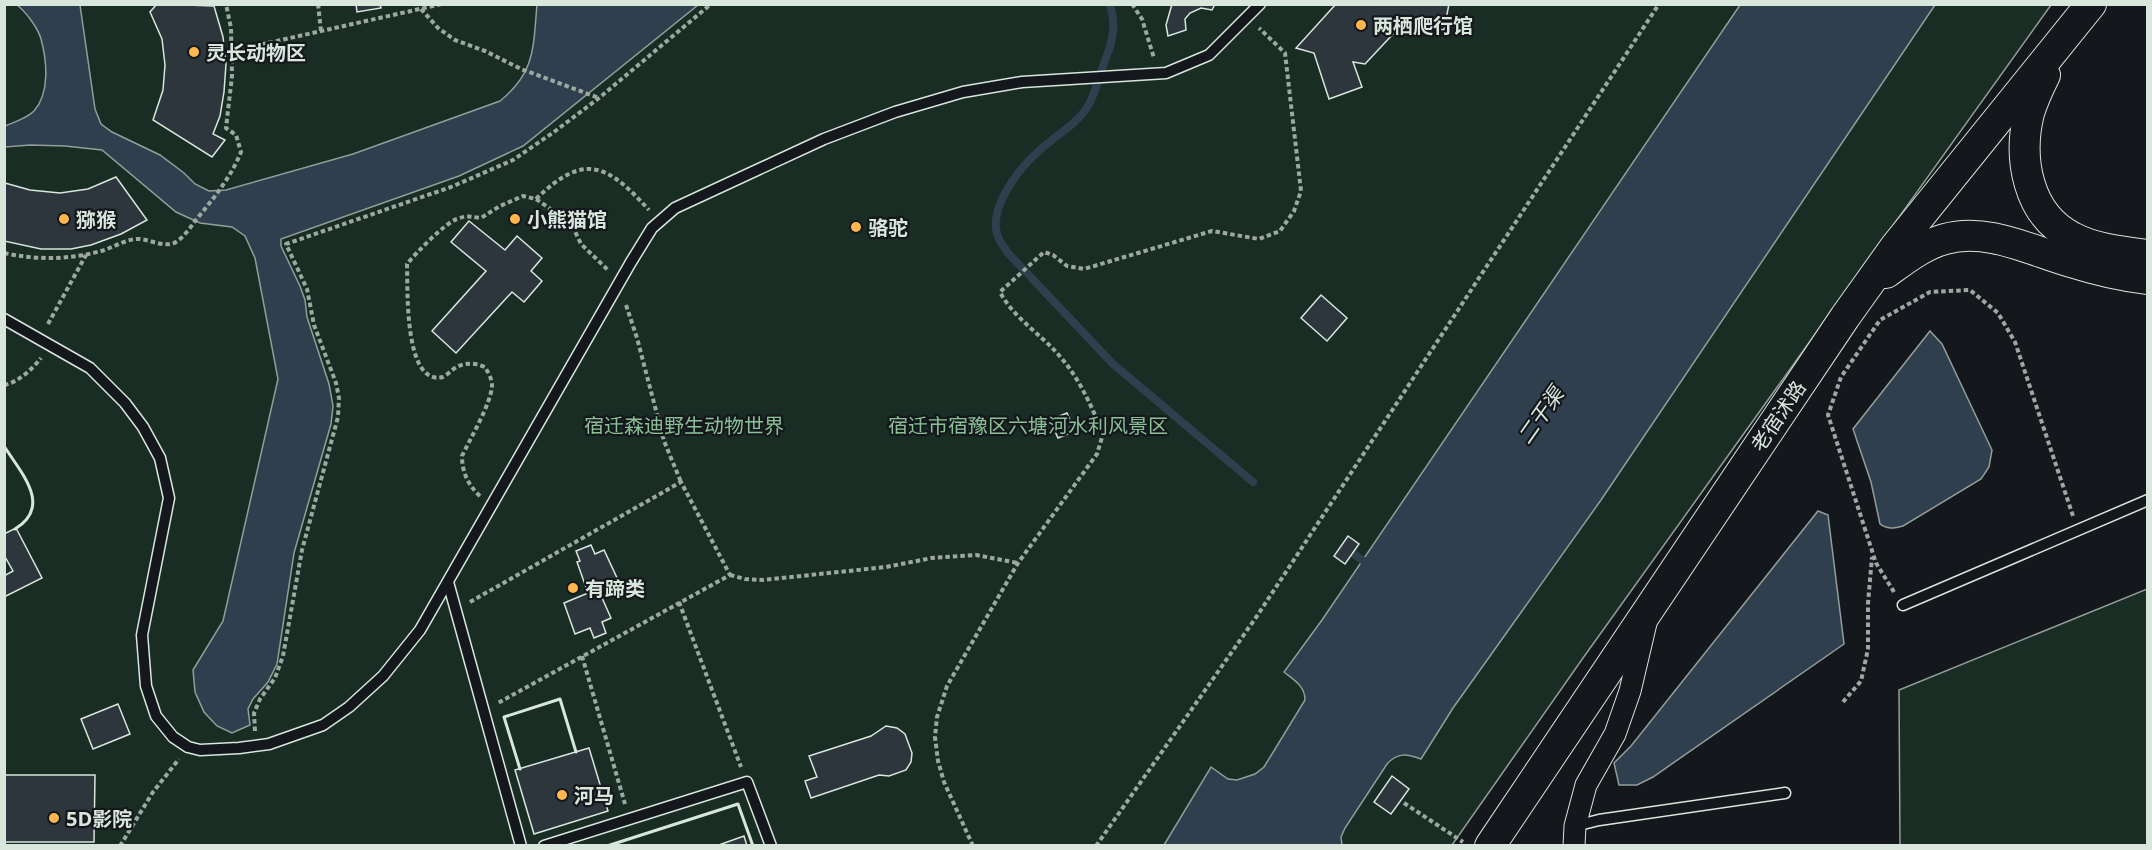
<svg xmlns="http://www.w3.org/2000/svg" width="2152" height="850" viewBox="0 0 2152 850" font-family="'Open Sans','Noto Sans SC',sans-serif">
<rect width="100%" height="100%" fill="#14181c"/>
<!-- green -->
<g fill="#1a2d24" stroke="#939e99" stroke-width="1.5">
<path d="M 5,5 L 2051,5 L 1583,658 L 1452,845 L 5,846 Z"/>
<path d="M 2147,589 L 2147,845 L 1900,845 L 1899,690 Z"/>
</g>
<!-- water -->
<g fill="#2f3f4d" stroke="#939e99" stroke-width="1.5">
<path d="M 17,5 L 80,5 L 95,109 L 101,124 L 112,132 L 160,155 L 184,173 L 195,184 L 209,191 L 226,190 L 353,154 L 500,101 C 536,72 533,47 537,5 L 698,5 L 523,146 L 459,176 L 281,239 L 281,246 L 300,286 L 305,300 L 307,317 L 329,384 L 333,406 L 331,424 L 294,553 L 277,664 L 268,682 L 253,699 L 248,709 L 250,725 L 232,733 L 217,726 L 204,712 L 195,692 L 193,670 L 223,621 L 278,379 L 255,258 L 245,236 L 232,227 L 200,223 L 176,212 L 102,150 L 65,146 L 30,145 L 5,147 L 5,126 C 14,122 26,119 34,111 C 50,93 47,61 41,39 C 38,28 26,12 17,5 Z"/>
<path d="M 1740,5 L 1935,5 L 1601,500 L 1453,708 L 1421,759 C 1407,754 1398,752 1387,764 L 1345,828 L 1341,837 L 1342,845 L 1164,845 L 1211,767 L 1228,779 L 1237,780 L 1255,774 L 1264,767 L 1305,700 C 1305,686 1294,680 1284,672 L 1322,620 Z"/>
<path d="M 1930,331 L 1942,344 L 1992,450 L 1989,467 L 1981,479 L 1903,526 C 1894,528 1888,530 1880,524 L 1871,482 L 1853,429 Z"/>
<path d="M 1818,511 L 1828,515 L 1844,644 L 1653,777 L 1637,785 L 1619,785 L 1614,763 L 1631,746 Z"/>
</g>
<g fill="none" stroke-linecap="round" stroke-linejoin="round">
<!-- stream -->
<g stroke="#2f3f4d" stroke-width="8">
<path d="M 1109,4 C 1117,22 1113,40 1106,58 C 1100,73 1096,92 1088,106 C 1077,124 1055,136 1040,150 C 1020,167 987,208 998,237 C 1000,243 1005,248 1008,253 L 1112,363 L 1253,482"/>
<path d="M 1355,555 L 1371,566"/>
</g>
</g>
<!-- building -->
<g fill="#2c363c" stroke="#d8e6dc" stroke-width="1.5">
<path d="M 157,4 L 214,6 L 223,37 L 226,64 L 224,92 L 220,116 L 213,134 L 225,140 L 212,157 L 153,120 L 163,90 L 165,65 L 162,39 L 150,12 Z"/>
<path d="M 356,4 L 380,4 L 381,8 L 357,12 Z"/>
<path d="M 1172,4 L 1215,4 L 1212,10 L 1201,8 L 1190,13 L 1185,19 L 1186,30 L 1168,36 L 1166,25 Z"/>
<path d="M 1336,4 L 1449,4 L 1444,30 L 1388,21 L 1393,34 L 1365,64 L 1353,62 L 1362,87 L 1329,99 L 1314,53 L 1296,48 Z"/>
<path d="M 116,177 L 147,220 L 121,234 L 91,245 L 71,249 L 41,249 L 4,241 L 5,183 L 30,190 L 60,193 L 88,189 Z"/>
<path d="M 469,221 L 505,250 L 517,236 L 542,258 L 531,271 L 542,281 L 524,302 L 512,292 L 456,353 L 432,331 L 486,271 L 451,242 Z"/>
<path d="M 1321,295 L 1347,318 L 1327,341 L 1301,318 Z"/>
<path d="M 1067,413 L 1075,431 L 1058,438 L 1050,420 Z"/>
<path d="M 16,528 L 42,578 L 4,597 L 4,576 L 13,571 L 4,555 L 4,534 Z"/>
<path d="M 1348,536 L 1359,544 L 1345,564 L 1334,556 Z"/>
<path d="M 591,545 L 595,554 L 604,550 L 618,580 L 599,591 L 611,618 L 602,622 L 606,633 L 594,638 L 590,628 L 575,634 L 564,603 L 588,593 L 577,562 L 580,561 L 576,551 Z"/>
<path d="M 118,704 L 130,734 L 93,749 L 81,719 Z"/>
<path d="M 886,726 L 897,728 L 905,734 L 912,753 L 911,762 L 906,770 L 889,776 L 879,775 L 811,798 L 805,781 L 817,777 L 809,756 L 871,736 Z"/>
<path d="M 589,748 L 608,811 L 534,834 L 515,770 Z"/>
<path d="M 4,775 L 95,775 L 94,842 L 4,842 Z"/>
<path d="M 1392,776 L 1409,789 L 1391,814 L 1374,802 Z"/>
<path d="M 744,836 L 747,846 L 716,846 Z"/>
</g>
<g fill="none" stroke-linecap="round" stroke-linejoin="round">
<!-- service casing -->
<g stroke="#d8e6dc" stroke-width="13">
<g id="service">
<path d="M 4,319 L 90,368 L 125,403 L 143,427 L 160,458 L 169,498 L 142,635 L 146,686 L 156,716 L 173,737 L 188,747 L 200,750 L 239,748 L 269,744 L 323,725 L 349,707 L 383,676 L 420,630 L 631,262 L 652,228 L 675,208 L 824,139 L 895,112 L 963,92 L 1022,82 L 1166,73 L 1209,55 L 1260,4"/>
<path d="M 448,582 L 521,846"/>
<path d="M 1903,605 L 2148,500"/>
<path d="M 1575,826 L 1599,820 L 1785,793"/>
<path d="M 544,846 L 747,782 L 771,846"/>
</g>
</g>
<!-- minor casing -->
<g stroke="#d8e6dc" stroke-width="23">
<path id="minor" d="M 1574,846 L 1575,826 L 1586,785 L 1615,734 L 1630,691 L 1646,623"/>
</g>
<!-- secondary casing -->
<g stroke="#d8e6dc" stroke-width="32">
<g id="secondary">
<path d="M 2045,75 C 2039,87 2033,100 2029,113 C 2018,158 2027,214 2072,237 C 2094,249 2123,252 2148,255"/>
<path d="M 1886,273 C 1904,260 1923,245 1945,239 C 1987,227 2032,251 2071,262 C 2096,270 2121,276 2148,279"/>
<path d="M 1490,846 L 1845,317 L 1895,247 L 2091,4"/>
</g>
</g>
<!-- path -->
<g stroke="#9da8a2" stroke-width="4" stroke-dasharray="4.5 3" stroke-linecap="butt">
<path d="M 318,4 L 321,31"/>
<path d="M 1132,4 L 1142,19 L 1154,58"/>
<path d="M 421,9 L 438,28 L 455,40 L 485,51 L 521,69 L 599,98"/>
<path d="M 232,51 L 442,4"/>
<path d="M 536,199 C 585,151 608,165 649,210"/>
<path d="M 4,253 C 37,260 68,260 101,251 C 112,248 124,240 136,239 C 148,238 164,249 176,242 C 184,237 190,228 195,221 C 213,199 230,179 241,152 L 236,135 L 226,128 L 232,76 L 231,28 L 226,4"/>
<path d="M 626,305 L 637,338 L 664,441 L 681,482"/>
<path d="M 48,324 L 86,255"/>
<path d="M 4,385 C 19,382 32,369 41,358"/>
<path d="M 480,496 C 468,485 462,472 462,456 C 470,439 492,402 492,385 C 492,379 488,372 485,367 C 472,362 462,362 451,371 C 450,372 444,377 443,377 C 403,387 408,285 407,264 C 416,253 445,223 457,219 C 466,215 472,217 481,218 L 500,206 L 523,196 L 536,199 L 571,223 L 581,244 L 609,271"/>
<path d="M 730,575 L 745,579 L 763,580 L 886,567 L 932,558 L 976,555 L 1018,563"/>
<path d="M 1894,592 L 1876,563 L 1828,415 L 1841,377 L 1880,320 L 1930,292 L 1970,290 L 1998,313 L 2015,342 L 2073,516"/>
<path d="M 470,602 L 681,482 L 730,575 L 498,703"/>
<path d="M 679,602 L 741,767"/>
<path d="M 582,656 L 625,804"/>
<path d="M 1843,702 L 1861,681 L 1868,649 L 1868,603 L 1872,557"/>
<path d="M 255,731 L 254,713 L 260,699 L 275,678 L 283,656 L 302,550 L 338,417 L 339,398 L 336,383 L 314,325 L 307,289 L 286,244 L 451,187 L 513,160 L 554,132 L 599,98 L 711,4"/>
<path d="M 1404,803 L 1463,842"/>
<path d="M 120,846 L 153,792 L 179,759"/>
<path d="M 973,846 L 944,782 L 938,761 L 935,737 L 937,717 L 947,686 L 1018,563 L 1097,454 L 1103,434 C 1091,405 1079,377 1057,353 C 1039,333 1013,317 1000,292 L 1044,252 L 1053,255 L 1067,266 L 1084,269 L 1212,231 L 1259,239 L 1280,231 L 1294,211 L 1301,191 L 1285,53 L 1259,28"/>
<path d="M 1096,846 L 1257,616 L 1659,4"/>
</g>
<!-- service -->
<use href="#service" stroke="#14181c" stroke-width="10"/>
<!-- minor -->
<use href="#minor" stroke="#14181c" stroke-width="21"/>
<!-- secondary -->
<use href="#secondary" stroke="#14181c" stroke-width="30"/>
<!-- wall -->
<g stroke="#d8e6dc" stroke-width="3">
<path d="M 4,446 C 21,473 53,506 15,529"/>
<path d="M 520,769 L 504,717 L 560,699 L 576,752"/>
<path d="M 607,846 L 738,804 L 753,846"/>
</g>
</g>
<!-- markers -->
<g fill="#ffb74d" stroke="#14181c" stroke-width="2">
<circle cx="1361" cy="25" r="6"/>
<circle cx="194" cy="52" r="6"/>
<circle cx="64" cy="219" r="6"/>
<circle cx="515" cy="219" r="6"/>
<circle cx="856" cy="227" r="6"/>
<circle cx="573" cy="588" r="6"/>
<circle cx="562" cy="795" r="6"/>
<circle cx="54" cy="818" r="6"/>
</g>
<g text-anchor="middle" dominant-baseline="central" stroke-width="4.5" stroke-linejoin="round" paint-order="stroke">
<!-- poi labels -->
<g font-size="20" font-weight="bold" fill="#d8e6dc" stroke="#14181c" text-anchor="start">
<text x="1373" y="25">两栖爬行馆</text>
<text x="206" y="52">灵长动物区</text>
<text x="76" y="219">猕猴</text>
<text x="527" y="219">小熊猫馆</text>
<text x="868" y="227">骆驼</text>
<text x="585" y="588">有蹄类</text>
<text x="574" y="795">河马</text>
<text x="66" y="818">5D影院</text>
</g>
<!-- street labels -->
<g font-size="20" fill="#d8e6dc" stroke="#14181c">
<text transform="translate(1778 416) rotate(-56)">老宿沭路</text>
</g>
<!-- park labels -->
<g font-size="20" fill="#8ac095" stroke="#14181c">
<text x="684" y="425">宿迁森迪野生动物世界</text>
<text x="1028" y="425">宿迁市宿豫区六塘河水利风景区</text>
</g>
<!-- water labels -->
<g font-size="21" font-style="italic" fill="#d8e6dc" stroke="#14181c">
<text transform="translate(1540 415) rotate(-55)">二干渠</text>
</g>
</g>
<!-- border -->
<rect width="2152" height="850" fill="none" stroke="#d8e6dc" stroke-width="12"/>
</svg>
